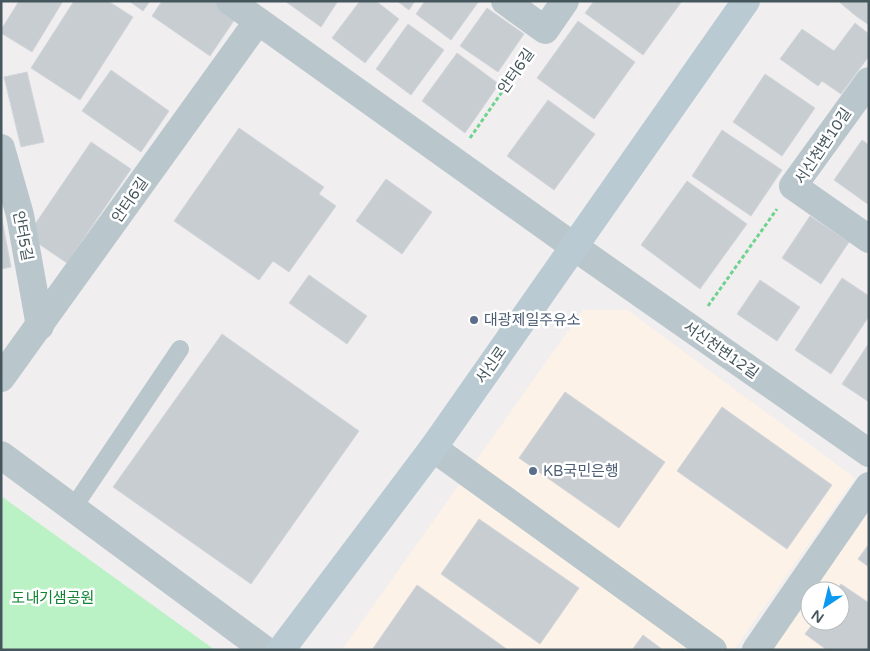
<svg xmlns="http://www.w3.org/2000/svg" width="870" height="651" viewBox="0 0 870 651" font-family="'Varela Round','Noto Sans KR',sans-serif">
<rect width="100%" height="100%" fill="#f1eeef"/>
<!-- commercial -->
<g fill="#fdf2e7" fill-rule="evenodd">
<path d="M 583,310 L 627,310 L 855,478 L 734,650 L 342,650 Z"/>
<path d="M 869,506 L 869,650 L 768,650 ZM 810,591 L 840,591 L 840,621 L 810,621 Z"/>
</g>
<!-- green -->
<path fill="#baf2c5" d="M 1,496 L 215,650 L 1,650 Z"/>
<!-- building -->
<g fill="#c8cdd2" stroke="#d2d6db">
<path d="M 19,1 L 63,1 L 32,52 L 1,33 L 1,30 Z"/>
<path d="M 74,1 L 108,1 L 133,17 L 80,100 L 31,68 Z"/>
<path d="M 129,1 L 150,1 L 143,11 Z"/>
<path d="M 162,1 L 222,1 L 239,13 L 210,56 L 152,16 Z"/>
<path d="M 285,1 L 338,1 L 321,27 Z"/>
<path d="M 360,1 L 376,1 L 399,19 L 365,63 L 332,38 Z"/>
<path d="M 397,1 L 415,1 L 409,10 Z"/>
<path d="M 425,1 L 479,1 L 451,40 L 416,14 Z"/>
<path d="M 594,1 L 682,1 L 643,55 L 585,13 Z"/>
<path d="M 838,1 L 869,1 L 869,25 L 856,16 Z"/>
<path d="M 487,8 L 524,34 L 498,72 L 460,46 Z"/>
<path d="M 578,21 L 635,62 L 594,119 L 537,78 Z"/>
<path d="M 855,23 L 869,34 L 869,56 L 841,94 L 822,81 L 818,86 L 780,59 L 802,29 L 834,51 Z"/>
<path d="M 408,24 L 444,50 L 411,95 L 376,69 Z"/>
<path d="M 457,53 L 499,84 L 465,133 L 422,101 Z"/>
<path d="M 111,70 L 169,111 L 141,152 L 82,111 Z"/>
<path d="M 27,72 L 44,142 L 21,147 L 4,77 Z"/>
<path d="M 765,74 L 815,108 L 782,156 L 733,122 Z"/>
<path d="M 548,100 L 595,134 L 554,190 L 507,156 Z"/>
<path d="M 239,128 L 324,187 L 319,194 L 336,206 L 289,272 L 273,261 L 259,280 L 174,221 Z"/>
<path d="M 722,130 L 782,170 L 751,216 L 692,176 Z"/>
<path d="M 862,140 L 869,145 L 869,205 L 834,180 Z"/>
<path d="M 91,142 L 131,169 L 67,263 L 27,236 Z"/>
<path d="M 386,179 L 432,212 L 402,254 L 356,221 Z"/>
<path d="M 687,181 L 747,224 L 700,289 L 641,245 Z"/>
<path d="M 1,214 L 11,267 L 1,269 Z"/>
<path d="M 810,216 L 849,242 L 821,284 L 782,258 Z"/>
<path d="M 309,275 L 367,316 L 347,344 L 289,303 Z"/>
<path d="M 842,278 L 869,296 L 869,316 L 831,374 L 795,350 Z"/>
<path d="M 760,280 L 800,307 L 777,341 L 737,314 Z"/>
<path d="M 222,334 L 359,431 L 251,584 L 113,487 Z"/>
<path d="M 869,343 L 869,402 L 842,384 Z"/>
<path d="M 565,392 L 665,462 L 619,528 L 519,458 Z"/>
<path d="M 722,407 L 832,485 L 787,549 L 677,471 Z"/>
<path d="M 479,519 L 579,588 L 540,644 L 441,574 Z"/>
<path d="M 869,544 L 869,567 L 858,559 Z"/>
<path d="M 841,584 L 869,603 L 869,650 L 827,650 L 805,634 L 815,621 L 840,621 L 840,591 L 836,591 Z"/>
<path d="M 417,585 L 508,650 L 372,650 Z"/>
<path d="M 643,635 L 663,650 L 632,650 Z"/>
</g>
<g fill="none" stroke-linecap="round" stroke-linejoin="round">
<!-- path -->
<g stroke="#6fd28f" stroke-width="3" stroke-dasharray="4 2.5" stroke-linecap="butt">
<path d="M 470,138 L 529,53"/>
<path d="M 708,306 L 777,209"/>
</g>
<!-- lane -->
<path stroke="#b9c7cd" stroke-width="18" d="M 73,508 L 180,349"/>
<!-- street -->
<g stroke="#b9c7cd" stroke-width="28">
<path d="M 230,1 L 573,246 L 869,453"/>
<path d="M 505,1 L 545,30 L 565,1"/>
<path d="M 869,81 L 793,186 L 869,239"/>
<path d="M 1,148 L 20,215 L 40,326"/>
<path d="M 1,378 L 258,21"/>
<path d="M 433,448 L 713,650"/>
<path d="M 1,455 L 265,650"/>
<path d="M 756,650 L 869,486"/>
</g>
<!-- secondary -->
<path stroke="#b9cad2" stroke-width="28" d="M 281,650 L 433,448 L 746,1"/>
</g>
<!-- markers -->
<g fill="#5c6f8a" stroke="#fff" stroke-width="2">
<circle cx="474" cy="320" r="5"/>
<circle cx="533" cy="471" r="5"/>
</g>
<g text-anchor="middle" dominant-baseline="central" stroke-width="5" stroke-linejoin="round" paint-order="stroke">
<!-- street labels -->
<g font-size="15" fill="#45575d" stroke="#fff">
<text transform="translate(516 71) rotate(-55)">안터6길</text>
<text transform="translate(823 146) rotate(-56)">서신천변10길</text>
<text transform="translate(130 200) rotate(-55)">안터6길</text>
<text transform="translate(23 236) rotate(79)">안터5길</text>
<text transform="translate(721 350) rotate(35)">서신천변12길</text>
<text transform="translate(491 365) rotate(-55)">서신로</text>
</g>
<!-- service labels -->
<g font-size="15" fill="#4e5e75" stroke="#fff" text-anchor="start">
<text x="484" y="320">대광제일주유소</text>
<text x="543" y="471">KB국민은행</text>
</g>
<!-- park labels -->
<g font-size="15" fill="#118434" stroke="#fff">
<text x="53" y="598">도내기샘공원</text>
</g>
</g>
<!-- border -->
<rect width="870" height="651" fill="none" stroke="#45575d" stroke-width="5"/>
<!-- north arrow -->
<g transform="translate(825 606) rotate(215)"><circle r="24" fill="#ffffff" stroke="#b5bcbe"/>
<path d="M0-4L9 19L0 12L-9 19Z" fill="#0d99ed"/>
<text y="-8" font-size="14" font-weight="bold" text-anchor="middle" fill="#45575d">N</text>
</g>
</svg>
